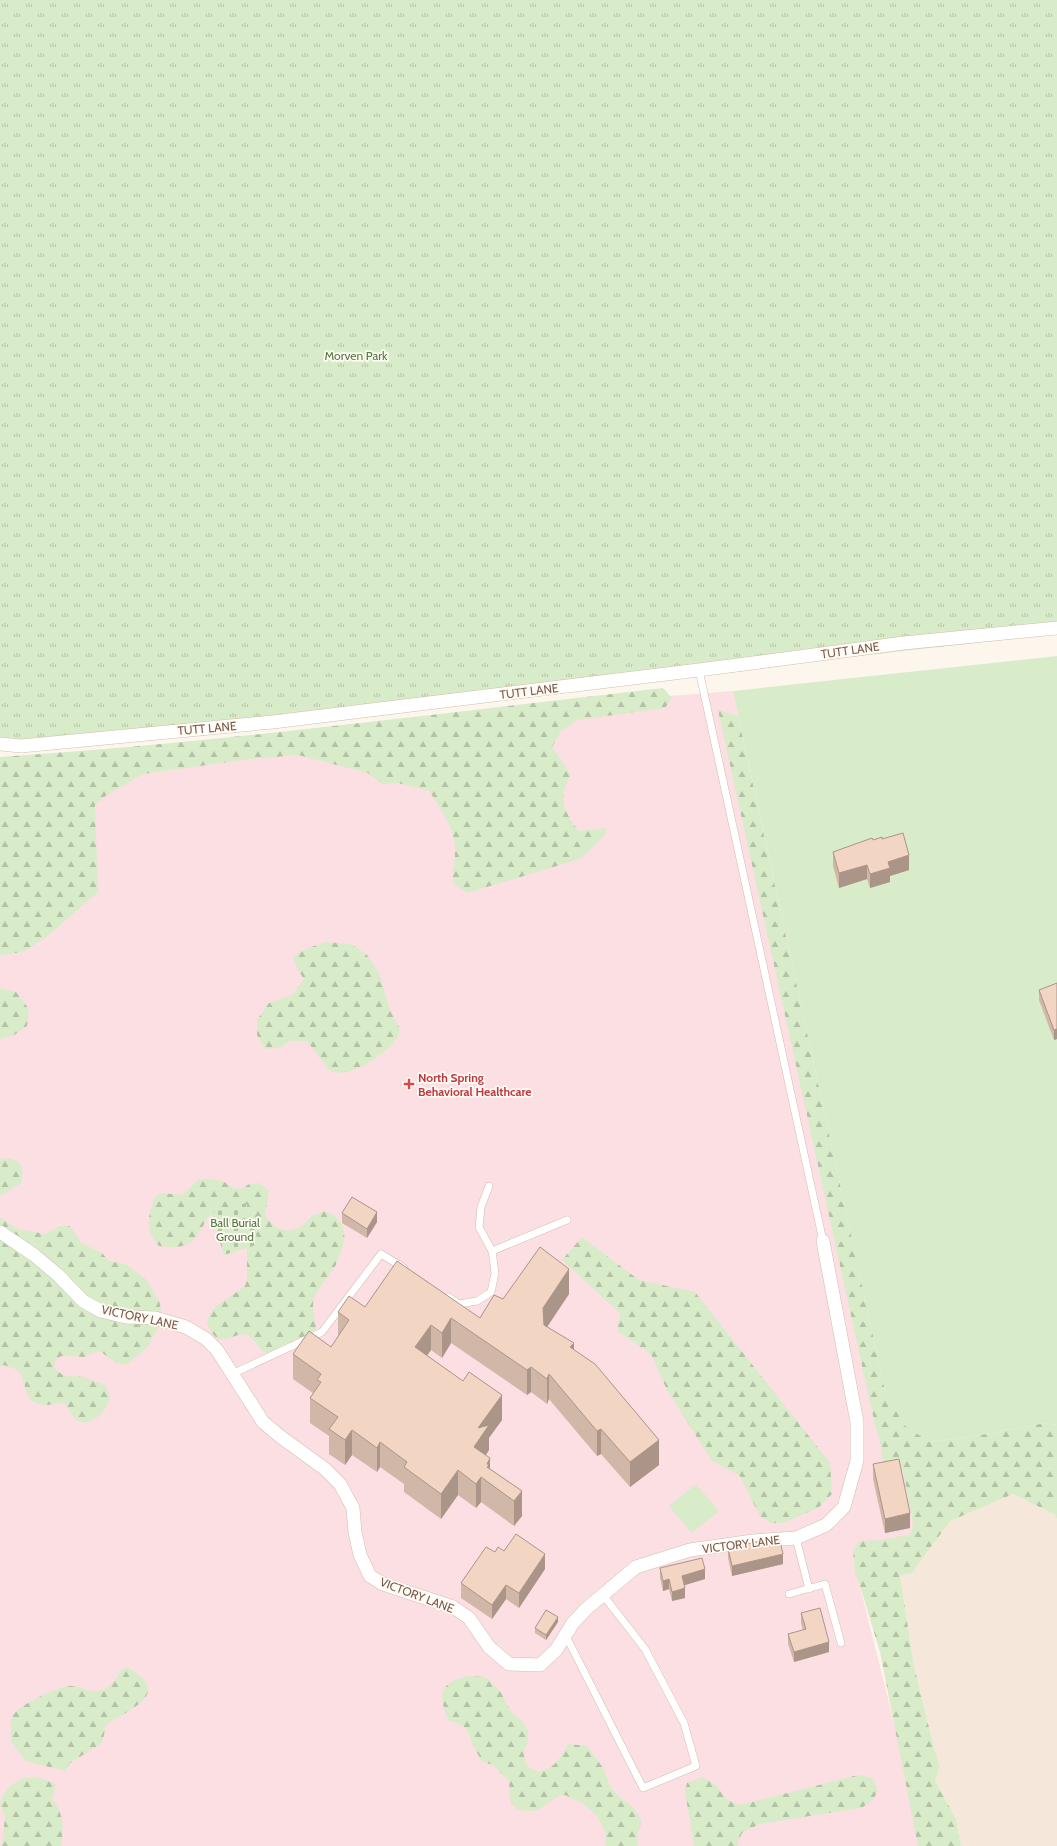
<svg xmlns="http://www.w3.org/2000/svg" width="1057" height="1846" viewBox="0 0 1057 1846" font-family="Cabin,sans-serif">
<defs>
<pattern id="forest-firs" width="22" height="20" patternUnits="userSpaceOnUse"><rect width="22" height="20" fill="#d8ecc9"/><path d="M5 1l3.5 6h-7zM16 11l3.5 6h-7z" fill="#b4c2a5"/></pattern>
<pattern id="cemetery-stones" width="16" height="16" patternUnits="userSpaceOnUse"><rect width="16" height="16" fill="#d8ecc9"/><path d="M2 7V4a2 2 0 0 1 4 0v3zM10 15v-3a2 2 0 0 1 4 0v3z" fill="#b4c2a5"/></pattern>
<pattern id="park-tufts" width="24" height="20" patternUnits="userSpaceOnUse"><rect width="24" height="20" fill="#d8ecc9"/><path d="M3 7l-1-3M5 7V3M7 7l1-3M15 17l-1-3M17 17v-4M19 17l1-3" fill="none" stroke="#b4c2a5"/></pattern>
</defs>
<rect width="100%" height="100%" fill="#fdf6ec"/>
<!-- residential -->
<path fill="#f5e8da" d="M 1013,1494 L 1054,1514 L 1057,1519 L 1057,1846 L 961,1846 L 956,1819 L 935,1780 L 940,1766 L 934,1748 L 914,1666 L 900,1574 L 912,1573 L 950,1521 Z"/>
<!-- medical -->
<path fill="#fbdfe3" d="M 733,691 L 885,1391 L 929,1442 L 912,1573 L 859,1583 L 925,1846 L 0,1846 L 0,777 L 656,697 Z"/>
<!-- grass -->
<g fill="#d8ecc9">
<path d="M 1057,656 L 1057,1425 L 1045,1423 L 970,1437 L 929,1442 L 904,1425 L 885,1391 L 733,691 Z"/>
<path d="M 696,1484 L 719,1511 L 692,1533 L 669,1506 Z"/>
</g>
<!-- forest -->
<g fill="url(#forest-firs)">
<path d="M 663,688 L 672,698 L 665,708 L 577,720 L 561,731 L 552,747 L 571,775 C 569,780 565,785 564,790 C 561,805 569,820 579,831 L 605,828 L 605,835 L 580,859 L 467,893 L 453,883 C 452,870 456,857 455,845 C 453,826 439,806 429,791 L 398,783 L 382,784 L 368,773 L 298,755 L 250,759 L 143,774 L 104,797 L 95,805 C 95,834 98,863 98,892 L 49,935 L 23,952 L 0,955 L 0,757 C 222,742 442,713 663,688 Z"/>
<path d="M 718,710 L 738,716 L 885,1391 L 904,1425 L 929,1442 L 970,1437 L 1045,1423 L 1057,1425 L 1057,1519 L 1054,1514 L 1013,1494 L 950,1521 L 912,1573 L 900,1575 L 914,1666 L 934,1748 L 940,1766 L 935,1780 L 956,1819 L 961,1846 L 918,1846 L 880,1652 L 859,1583 L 855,1574 L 853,1550 L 859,1541 L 883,1540 L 911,1534 L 913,1522 L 903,1470 L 890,1468 L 882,1459 L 881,1446 L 875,1425 Z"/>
<path d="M 326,942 L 351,944 L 367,955 L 379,973 L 390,1010 L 400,1029 C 399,1032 399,1036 397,1038 C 387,1053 349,1080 331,1071 C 326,1068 312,1047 307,1041 L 289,1041 L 282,1047 L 265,1049 L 257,1035 L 257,1020 L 269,1003 L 292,995 L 304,979 L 298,970 L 293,957 L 305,949 Z"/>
<path d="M 0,988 L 16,992 L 29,1009 L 27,1026 L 14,1035 L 0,1039 Z"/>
<path d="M 3,1158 C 21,1159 25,1166 21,1183 L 0,1196 L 0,1160 Z"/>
<path d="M 212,1179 L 223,1181 L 233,1188 L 242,1189 L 249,1184 L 259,1183 L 269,1191 L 265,1215 C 273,1228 285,1235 300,1227 C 305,1224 308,1219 312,1216 C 316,1214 321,1213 325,1211 C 346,1220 348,1234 340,1254 C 338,1258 337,1264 334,1268 C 328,1277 320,1286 315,1296 C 310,1307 316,1319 316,1330 L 300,1340 L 279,1347 L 270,1353 L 262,1351 C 245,1325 244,1336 219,1340 C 189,1314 227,1301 245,1286 L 247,1280 L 247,1245 L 212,1214 C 203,1221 206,1223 200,1231 C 189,1249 178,1248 159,1246 C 144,1229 148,1217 155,1197 L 161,1193 L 182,1195 L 198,1180 Z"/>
<path d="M 0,1217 L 18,1229 L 45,1234 L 60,1226 L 69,1226 L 74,1231 L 81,1242 L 91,1248 L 102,1253 L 109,1261 L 125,1264 L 146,1279 L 159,1301 L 161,1309 L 158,1328 L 148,1346 L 128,1364 L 118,1364 L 101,1352 L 94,1352 L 85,1357 L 61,1356 L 55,1361 L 54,1367 C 66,1381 70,1374 83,1377 C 91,1379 98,1382 105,1385 C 106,1388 108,1391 109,1394 C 112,1408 90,1430 77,1420 C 71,1416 69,1408 64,1403 C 56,1403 45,1407 38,1404 C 21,1398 28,1376 15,1369 C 11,1367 7,1366 3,1365 L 0,1368 Z"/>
<path d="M 582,1237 L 639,1280 L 695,1292 L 830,1463 L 832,1494 L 818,1508 L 783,1523 L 770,1523 L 760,1516 L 740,1476 L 712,1461 L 667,1390 L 651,1354 L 617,1331 L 620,1313 L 562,1260 Z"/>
<path d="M 127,1667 C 176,1695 128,1708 106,1726 L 102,1743 L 70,1763 L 65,1771 L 26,1761 L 11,1742 C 11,1735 10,1723 12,1717 C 18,1705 58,1686 71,1686 C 80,1686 90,1693 97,1691 C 110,1689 116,1680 121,1670 Z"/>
<path d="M 468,1676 L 485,1677 L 500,1691 L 512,1713 L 522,1720 L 528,1731 L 528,1742 L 523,1752 L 527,1766 L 538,1772 C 556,1767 559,1760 568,1744 L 587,1746 L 603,1768 L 609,1784 L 618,1796 L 631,1805 L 642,1821 L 637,1835 L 638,1846 L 605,1846 L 606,1833 L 597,1816 L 582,1803 L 565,1795 L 559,1796 L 536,1811 L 517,1810 L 510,1800 L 509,1781 L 493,1765 L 483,1762 C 479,1756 475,1750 472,1743 C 467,1728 466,1725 449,1721 C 438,1696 438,1683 468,1676 Z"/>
<path d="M 858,1775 L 873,1778 L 878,1791 L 872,1801 L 861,1808 L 759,1824 L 742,1833 L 738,1841 L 738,1846 L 694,1846 L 685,1791 L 687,1783 L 702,1777 L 716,1785 L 727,1800 L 740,1805 Z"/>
<path d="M 37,1777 L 56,1784 L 52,1799 C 64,1814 64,1827 61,1846 L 2,1846 L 5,1816 L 0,1805 L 2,1796 L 10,1786 L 23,1778 Z"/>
</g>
<!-- cemetery -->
<path fill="url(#cemetery-stones)" d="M 246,1203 L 259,1244 L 224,1255 L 211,1213 Z"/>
<!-- park -->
<path fill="url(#park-tufts)" d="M 0,0 L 1057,0 L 1057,634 L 219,727 L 0,745 Z"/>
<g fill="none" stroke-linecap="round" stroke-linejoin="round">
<!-- lane casing -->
<g stroke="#d1beb0" stroke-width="8">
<g id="lane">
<path d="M 699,670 L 823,1241"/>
<path d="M 489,1186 L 481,1207 L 479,1227 L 492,1251"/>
<path d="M 448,1297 L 459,1304 L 477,1301 L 491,1292 L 495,1273 L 492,1251 L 567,1220"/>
<path d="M 232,1374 L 322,1332 L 381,1254 L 404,1268"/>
<path d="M 796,1538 L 809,1589"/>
<path d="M 789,1594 L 825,1584 L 841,1643"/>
<path d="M 566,1636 L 643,1788 L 696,1766 L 684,1723 L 645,1649 L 603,1595"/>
</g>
</g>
<!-- street casing -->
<g stroke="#d1beb0" stroke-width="14">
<g id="street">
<path d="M 0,744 L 21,746 L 273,722 L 699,670 L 904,643 L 1057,628"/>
<path d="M 0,1232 L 34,1255 L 58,1275 L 83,1301 L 101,1311 L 126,1317 L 155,1318 L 186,1327 L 206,1339 L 217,1350 L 263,1422 L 281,1437 L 325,1469 L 340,1484 L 353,1508 L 355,1532 L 360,1555 L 370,1576 L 383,1584 L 453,1607 L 469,1618 L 489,1647 L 509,1664 L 540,1665 L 556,1650 L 573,1623 L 586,1609 L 636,1567 L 690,1550 L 753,1541 L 796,1538 L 826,1525 L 844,1507 L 857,1461 L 857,1422 L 823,1241"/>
</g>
</g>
<!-- lane -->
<use href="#lane" stroke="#fff" stroke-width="7"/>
<!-- street -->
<use href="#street" stroke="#fff" stroke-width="13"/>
</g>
<!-- wall -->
<g fill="#d1b7a8">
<path d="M 882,839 L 909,870 L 890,876 L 890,882 L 870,888 L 867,879 L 839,888 L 833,866 L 833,852 L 873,840 Z"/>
<path d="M 1057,983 L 1057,1039 L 1054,1040 L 1039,1000 L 1039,990 Z"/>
<path d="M 342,1213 L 377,1222 L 367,1238 L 342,1223 Z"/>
<path d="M 569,1294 L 547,1327 L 574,1350 L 659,1465 L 630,1487 L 601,1454 L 597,1456 L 549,1399 L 547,1404 L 531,1392 L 527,1395 L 451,1343 L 442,1358 L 431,1350 L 427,1355 L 502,1420 L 489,1437 L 489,1450 L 486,1455 L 490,1469 L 522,1491 L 522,1516 L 514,1526 L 481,1502 L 476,1508 L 458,1495 L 441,1519 L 404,1492 L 404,1484 L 380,1467 L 377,1472 L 352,1455 L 345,1465 L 329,1454 L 329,1436 L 310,1423 L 310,1398 L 313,1393 L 293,1379 L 293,1354 L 331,1347 L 338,1336 L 338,1312 L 365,1307 L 480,1318 L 503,1299 Z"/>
<path d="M 873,1464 L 910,1528 L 885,1533 L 873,1479 Z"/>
<path d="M 728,1548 L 783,1564 L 732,1576 L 728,1558 Z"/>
<path d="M 504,1551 L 545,1569 L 519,1608 L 506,1599 L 492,1619 L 461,1598 L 461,1583 L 495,1552 Z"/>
<path d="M 660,1568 L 705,1579 L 684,1585 L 685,1598 L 672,1601 L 669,1589 L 663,1591 L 660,1578 Z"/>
<path d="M 801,1613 L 829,1652 L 794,1662 L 788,1644 L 788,1634 L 803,1630 L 801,1623 Z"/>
<path d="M 558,1622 L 546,1640 L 535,1633 L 535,1628 Z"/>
</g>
<!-- shaded-wall -->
<g fill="#aa9588">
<path d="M 909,855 L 909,870 L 890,876 L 890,882 L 870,888 L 870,874 L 888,862 Z"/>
<path d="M 867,865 L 867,879 L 839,888 L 839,873 Z"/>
<path d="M 1057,1029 L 1057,1039 L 1054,1040 L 1054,1030 Z"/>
<path d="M 377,1212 L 377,1222 L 367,1238 L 367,1229 Z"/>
<path d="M 569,1269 L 569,1294 L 543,1333 L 543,1308 Z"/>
<path d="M 451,1318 L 451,1343 L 442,1358 L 442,1333 Z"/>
<path d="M 431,1325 L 431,1350 L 415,1372 L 415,1347 Z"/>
<path d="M 574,1343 L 574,1368 L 570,1347 Z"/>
<path d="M 531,1367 L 531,1392 L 527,1395 L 527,1370 Z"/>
<path d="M 549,1374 L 549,1399 L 547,1404 L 547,1379 Z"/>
<path d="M 502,1395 L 502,1420 L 489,1438 L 489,1450 L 474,1472 L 474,1447 L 478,1428 Z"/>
<path d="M 601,1429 L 601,1454 L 597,1456 L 597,1431 Z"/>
<path d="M 352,1430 L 352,1455 L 345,1465 L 345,1440 Z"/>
<path d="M 659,1440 L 659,1465 L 630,1487 L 630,1462 Z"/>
<path d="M 380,1442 L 380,1467 L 377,1472 L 377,1448 Z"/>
<path d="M 490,1458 L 490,1483 L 487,1464 Z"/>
<path d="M 458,1470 L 458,1495 L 441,1519 L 441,1494 Z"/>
<path d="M 481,1477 L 481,1502 L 476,1508 L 476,1484 Z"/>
<path d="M 522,1491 L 522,1516 L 514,1526 L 514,1501 Z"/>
<path d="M 910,1513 L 910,1528 L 885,1533 L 885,1519 Z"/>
<path d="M 545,1554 L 545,1569 L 519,1608 L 519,1593 Z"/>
<path d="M 783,1554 L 783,1564 L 732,1576 L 732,1566 Z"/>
<path d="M 705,1569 L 705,1579 L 682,1586 L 682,1576 Z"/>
<path d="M 669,1579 L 669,1589 L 663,1591 L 663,1581 Z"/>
<path d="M 506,1585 L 506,1599 L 492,1619 L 492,1605 Z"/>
<path d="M 685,1588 L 685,1598 L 672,1601 L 672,1592 Z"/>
<path d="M 558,1617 L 558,1622 L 546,1640 L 546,1635 Z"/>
<path d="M 829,1642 L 829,1652 L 794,1662 L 794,1652 Z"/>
</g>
<!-- building -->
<g fill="#f3d5c3" stroke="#aa9588">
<path d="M 903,833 L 909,855 L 888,862 L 890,868 L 870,874 L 867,865 L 839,873 L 833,852 L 872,838 L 873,840 L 882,837 L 882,839 Z"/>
<path d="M 1057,983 L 1057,1029 L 1054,1030 L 1039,990 Z"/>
<path d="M 352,1197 L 377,1212 L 367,1229 L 342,1213 Z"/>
<path d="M 540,1247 L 569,1269 L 543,1308 L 544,1325 L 574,1343 L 570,1347 L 595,1364 L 659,1440 L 630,1462 L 601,1429 L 597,1431 L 549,1374 L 547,1379 L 531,1367 L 527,1370 L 451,1318 L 442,1333 L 431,1325 L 415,1347 L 463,1381 L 469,1372 L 502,1395 L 478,1428 L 489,1425 L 474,1447 L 490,1458 L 487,1464 L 489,1465 L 487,1467 L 522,1491 L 514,1501 L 481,1477 L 476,1484 L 458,1470 L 441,1494 L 404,1467 L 407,1462 L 380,1442 L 377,1448 L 352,1430 L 345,1440 L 329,1429 L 338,1417 L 310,1398 L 321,1382 L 317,1380 L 321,1374 L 293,1354 L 309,1331 L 331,1347 L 349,1320 L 338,1312 L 349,1296 L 365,1307 L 397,1261 L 480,1318 L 494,1295 L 503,1299 Z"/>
<path d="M 899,1459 L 910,1513 L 885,1519 L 873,1464 Z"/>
<path d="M 516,1534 L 545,1554 L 519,1593 L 506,1585 L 492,1605 L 461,1583 L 486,1547 L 495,1552 L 498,1547 L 504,1551 Z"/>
<path d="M 779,1537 L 783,1554 L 732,1566 L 728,1548 Z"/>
<path d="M 702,1558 L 705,1569 L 682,1576 L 685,1588 L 672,1592 L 669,1579 L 663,1581 L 660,1568 Z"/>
<path d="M 820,1608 L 829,1642 L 794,1652 L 788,1634 L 806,1629 L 801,1613 Z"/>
<path d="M 546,1610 L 558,1617 L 546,1635 L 535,1628 Z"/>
</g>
<!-- markers -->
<path fill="#e0444e" stroke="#fffaf3" stroke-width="1.5" d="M407 1078h4v4h4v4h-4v4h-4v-4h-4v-4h4z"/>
<g text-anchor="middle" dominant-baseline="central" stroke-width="3.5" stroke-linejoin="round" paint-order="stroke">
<!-- park labels -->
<g font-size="12" fill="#537a41" stroke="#fffaf3">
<text x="356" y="355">Morven Park</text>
<text x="235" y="1222">Ball Burial<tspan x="235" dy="14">Ground</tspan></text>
</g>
<!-- street labels -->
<g font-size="12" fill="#7a5c4d" stroke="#fffaf3">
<text transform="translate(850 650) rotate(-8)">TUTT LANE</text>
<text transform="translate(529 691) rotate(-7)">TUTT LANE</text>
<text transform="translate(207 728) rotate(-5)">TUTT LANE</text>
<text transform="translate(140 1317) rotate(12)">VICTORY LANE</text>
<text transform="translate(741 1544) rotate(-7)">VICTORY LANE</text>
<text transform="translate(417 1595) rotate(21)">VICTORY LANE</text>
</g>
<!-- health labels -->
<g font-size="12" font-weight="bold" fill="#be3a42" stroke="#fffaf3" text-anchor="start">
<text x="418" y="1077">North Spring<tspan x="418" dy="14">Behavioral Healthcare</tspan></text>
</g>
</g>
</svg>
